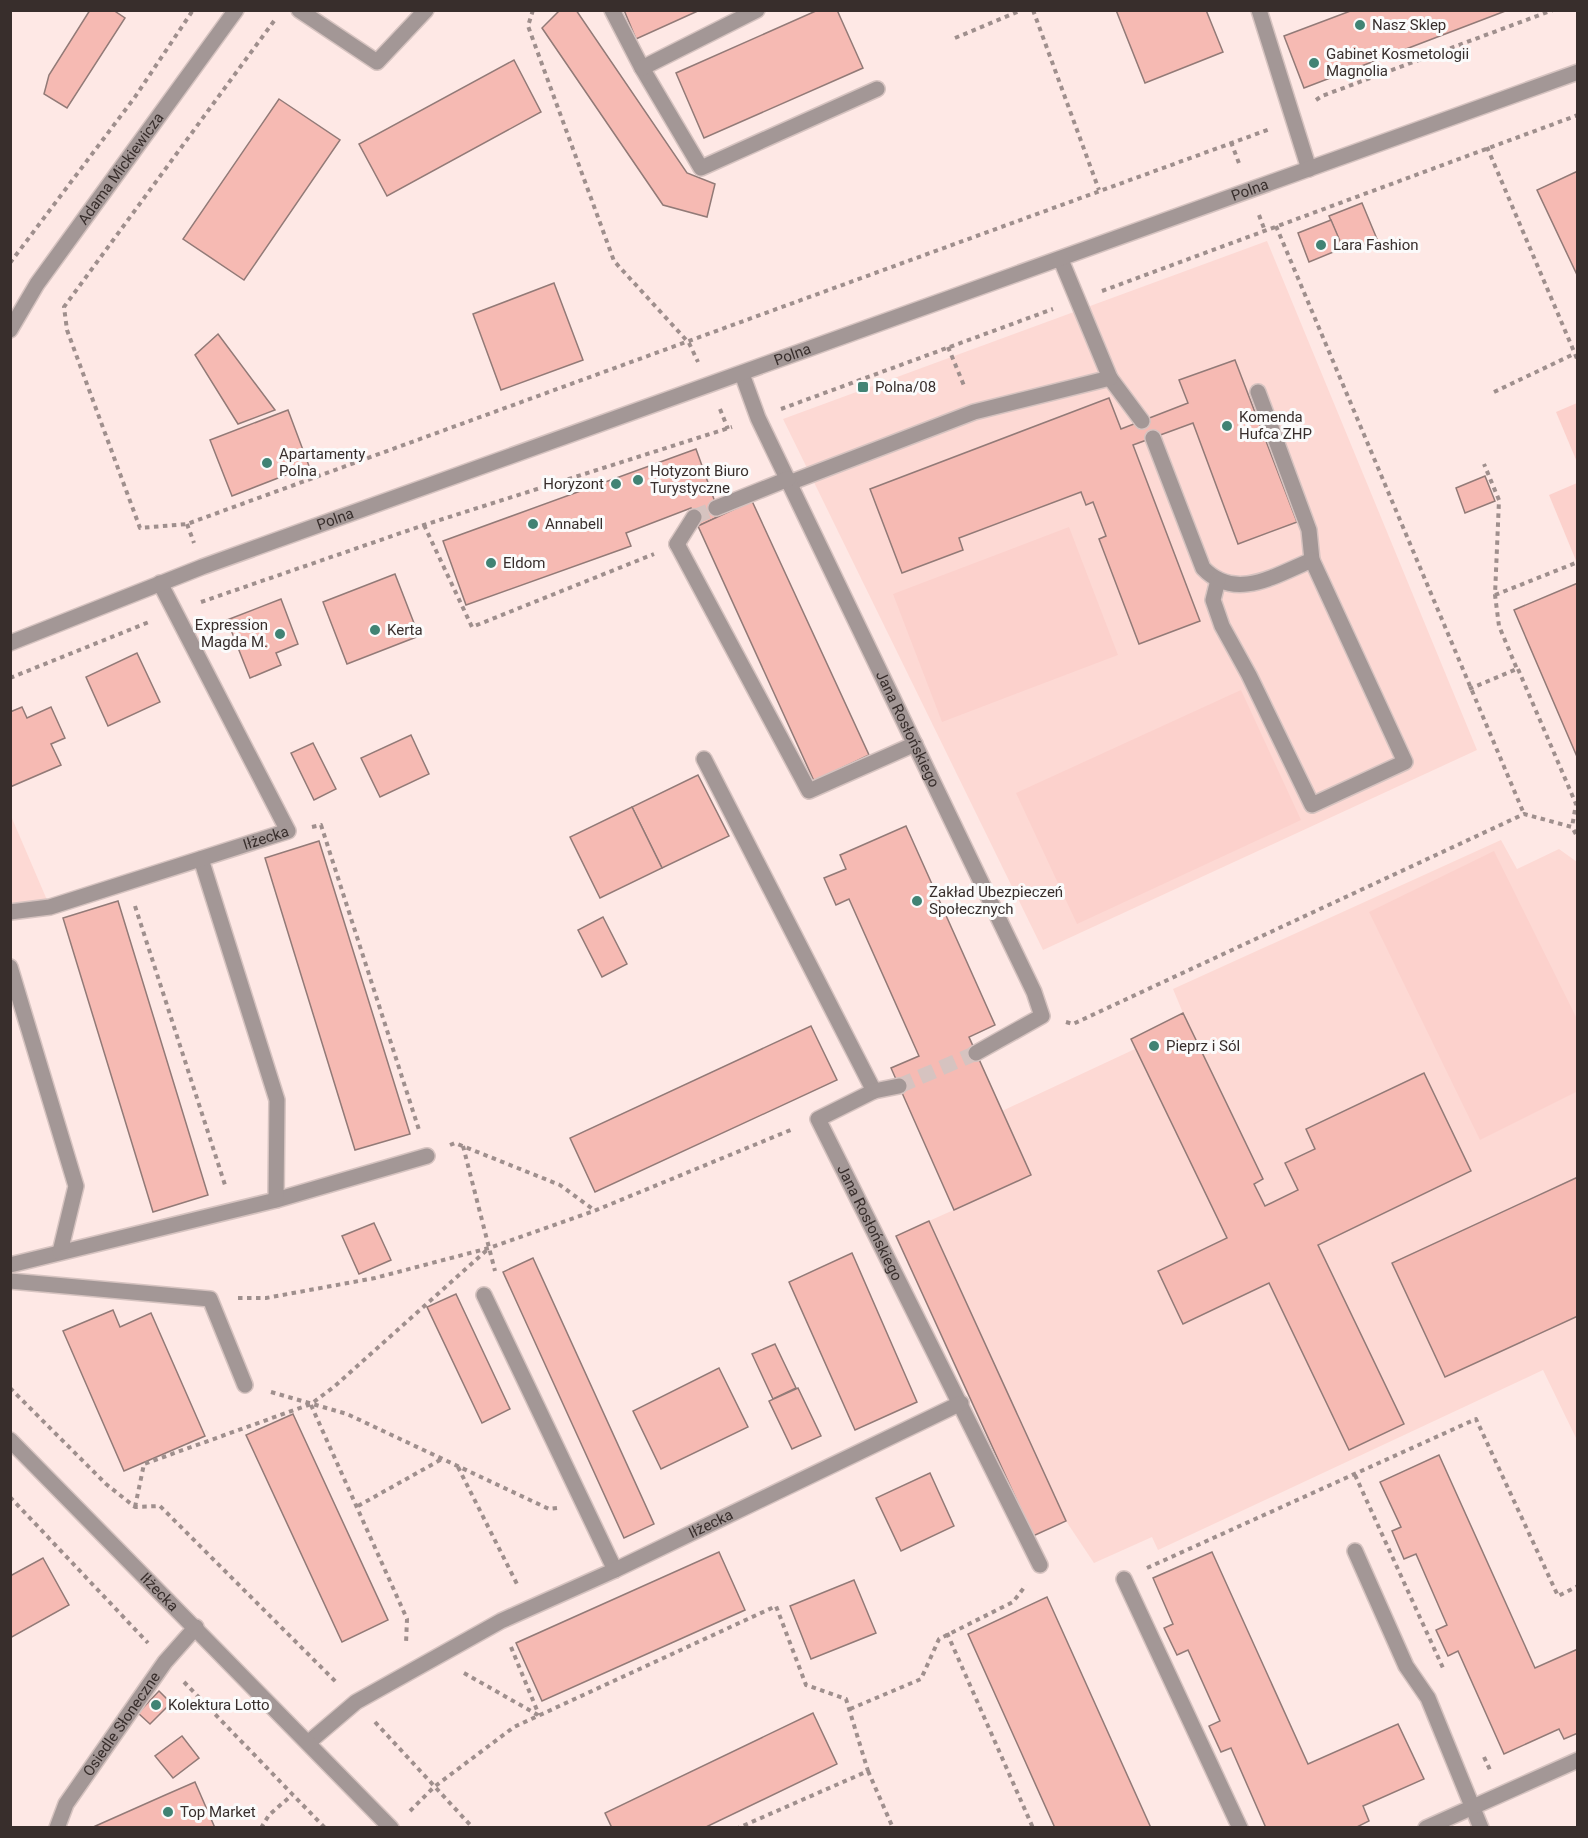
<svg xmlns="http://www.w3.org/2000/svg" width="1588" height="1838" viewBox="0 0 1588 1838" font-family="Roboto,sans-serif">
<rect width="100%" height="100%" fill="#fee8e5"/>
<!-- built -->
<g fill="#fdd9d4">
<path d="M 1267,241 L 1477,750 L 1043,950 L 783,419 Z"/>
<path d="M 11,816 L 50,907 L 11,912 Z"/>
<path d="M 1501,840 L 1517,869 L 1559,849 L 1577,862 L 1577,1440 L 1543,1370 L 1158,1550 L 1152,1537 L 1094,1563 L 1066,1521 L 929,1221 L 1030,1176 L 1002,1111 L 1135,1049 L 1131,1039 L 1183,1013 L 1173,989 Z"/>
</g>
<!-- green -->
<g fill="#fcd1cc">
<path d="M 1577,403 L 1577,462 L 1556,412 Z"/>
<path d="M 1577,483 L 1577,563 L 1549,495 Z"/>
<path d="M 1069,527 L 1118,655 L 942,722 L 893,594 Z"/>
<path d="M 1241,690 L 1301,820 L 1077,924 L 1016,793 Z"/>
<path d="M 1494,851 L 1577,1019 L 1578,1091 L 1480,1140 L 1369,912 Z"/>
</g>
<!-- building -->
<g fill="#f6bab3" stroke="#927a77" stroke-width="1.5">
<path d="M 90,10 L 113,10 L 125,18 L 67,108 L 44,94 L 49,75 Z"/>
<path d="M 560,10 L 576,10 L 687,173 L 715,184 L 707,217 L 663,205 L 542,28 Z"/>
<path d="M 624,10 L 700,10 L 636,39 Z"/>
<path d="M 818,10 L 837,10 L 863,68 L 704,138 L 676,73 Z"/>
<path d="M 1116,10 L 1206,10 L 1223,52 L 1145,83 Z"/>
<path d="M 1353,10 L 1508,10 L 1304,88 L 1284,36 Z"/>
<path d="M 514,60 L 541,112 L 387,196 L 359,144 Z"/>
<path d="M 279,99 L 340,140 L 244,280 L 183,239 Z"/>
<path d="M 1578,171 L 1578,277 L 1537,190 Z"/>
<path d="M 1362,203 L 1377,239 L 1344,252 L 1329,216 Z"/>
<path d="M 1331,220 L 1343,248 L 1309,262 L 1298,233 Z"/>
<path d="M 554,283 L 583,360 L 501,390 L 473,314 Z"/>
<path d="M 218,334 L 275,410 L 238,424 L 195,355 Z"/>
<path d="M 1235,360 L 1297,522 L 1238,544 L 1193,423 L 1133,445 L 1200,621 L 1139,644 L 1099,539 L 1106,536 L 1093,502 L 1086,505 L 1081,492 L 959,538 L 963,550 L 902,573 L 870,489 L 1109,398 L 1121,429 L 1188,403 L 1179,380 Z"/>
<path d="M 288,410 L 309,466 L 232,496 L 210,440 Z"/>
<path d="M 696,449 L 720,516 L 698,526 L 691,508 L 626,533 L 631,546 L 466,605 L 443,541 Z"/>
<path d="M 1485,476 L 1495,501 L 1465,513 L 1456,488 Z"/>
<path d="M 752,501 L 869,755 L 814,781 L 698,526 Z"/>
<path d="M 395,574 L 419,636 L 347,664 L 323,602 Z"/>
<path d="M 1578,583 L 1578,759 L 1514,610 Z"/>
<path d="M 281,599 L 298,644 L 276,653 L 281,665 L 250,678 L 227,620 Z"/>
<path d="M 137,653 L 160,702 L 108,726 L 86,677 Z"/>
<path d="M 22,707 L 27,718 L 51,707 L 65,738 L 51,744 L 61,765 L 10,787 L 10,712 Z"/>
<path d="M 411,735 L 429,774 L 380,797 L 361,758 Z"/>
<path d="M 313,743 L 336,789 L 314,800 L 291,753 Z"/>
<path d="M 698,775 L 729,836 L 662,868 L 632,807 Z"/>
<path d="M 632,807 L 662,868 L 600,898 L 570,837 Z"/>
<path d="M 906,826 L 995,1025 L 969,1037 L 1031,1175 L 954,1210 L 891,1068 L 919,1056 L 849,899 L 836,905 L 824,878 L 846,869 L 840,855 Z"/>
<path d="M 319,841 L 410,1134 L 355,1150 L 265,858 Z"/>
<path d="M 118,901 L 208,1195 L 153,1212 L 63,918 Z"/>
<path d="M 603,917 L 627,964 L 602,977 L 578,930 Z"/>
<path d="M 1183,1013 L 1263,1179 L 1254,1184 L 1265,1206 L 1298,1190 L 1285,1163 L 1315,1149 L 1306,1129 L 1424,1073 L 1471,1171 L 1318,1245 L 1404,1424 L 1349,1450 L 1269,1283 L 1183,1324 L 1158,1271 L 1227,1238 L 1131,1039 Z"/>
<path d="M 811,1026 L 837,1080 L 595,1192 L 570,1138 Z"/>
<path d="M 1578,1177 L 1578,1316 L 1445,1377 L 1392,1263 Z"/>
<path d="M 929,1221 L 1066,1521 L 1033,1536 L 896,1236 Z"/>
<path d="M 374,1223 L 391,1260 L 359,1274 L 342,1236 Z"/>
<path d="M 852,1253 L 917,1402 L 855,1430 L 789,1282 Z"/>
<path d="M 533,1258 L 654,1524 L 624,1538 L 503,1272 Z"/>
<path d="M 456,1294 L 510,1409 L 482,1423 L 427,1307 Z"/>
<path d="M 113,1310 L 120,1327 L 151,1313 L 205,1436 L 124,1471 L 63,1331 Z"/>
<path d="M 775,1344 L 796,1388 L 773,1399 L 752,1354 Z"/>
<path d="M 719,1368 L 748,1427 L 661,1469 L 633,1411 Z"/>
<path d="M 798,1388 L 821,1436 L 792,1449 L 769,1401 Z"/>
<path d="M 293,1414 L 388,1620 L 342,1642 L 246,1435 Z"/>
<path d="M 1439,1455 L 1535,1668 L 1578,1649 L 1578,1733 L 1564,1739 L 1559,1729 L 1504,1754 L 1458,1651 L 1448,1656 L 1436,1630 L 1447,1625 L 1416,1554 L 1404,1559 L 1392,1531 L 1401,1527 L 1380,1482 Z"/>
<path d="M 930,1473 L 954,1526 L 901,1551 L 876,1498 Z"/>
<path d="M 719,1552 L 745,1610 L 542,1701 L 516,1643 Z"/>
<path d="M 1212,1552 L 1308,1764 L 1398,1724 L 1424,1779 L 1363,1806 L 1369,1821 L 1355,1828 L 1266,1828 L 1231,1748 L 1221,1752 L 1209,1726 L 1220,1721 L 1188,1650 L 1177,1655 L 1164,1628 L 1173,1624 L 1153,1578 Z"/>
<path d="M 43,1558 L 69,1605 L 10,1638 L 10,1576 Z"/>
<path d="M 854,1580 L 876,1633 L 811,1659 L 790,1606 Z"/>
<path d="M 1047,1597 L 1151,1828 L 1055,1828 L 968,1634 Z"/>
<path d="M 159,1691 L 171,1703 L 150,1724 L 138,1713 Z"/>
<path d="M 813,1713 L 837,1764 L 704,1828 L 612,1828 L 605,1813 Z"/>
<path d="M 182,1736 L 199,1758 L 173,1778 L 155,1756 Z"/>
<path d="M 195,1782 L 215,1828 L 91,1828 L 163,1796 Z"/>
</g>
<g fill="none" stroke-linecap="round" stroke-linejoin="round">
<!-- minor-tunnel -->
<g stroke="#d6c3c0" stroke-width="15" stroke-dasharray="15 8" stroke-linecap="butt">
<path d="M 694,517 L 716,508"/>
<path d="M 899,1086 L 976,1053"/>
</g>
<!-- service casing -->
<g stroke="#d6c3c0" stroke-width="18">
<g id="service">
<path d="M 299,10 L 377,62 L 426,10"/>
<path d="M 1110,378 L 1142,421"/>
<path d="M 1153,438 L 1203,568 C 1235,602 1276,575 1312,560 L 1309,530 L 1258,392"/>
<path d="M 789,483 L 974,412 L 1110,378 L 1061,260"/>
<path d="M 677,544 L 809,791 L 915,744"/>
<path d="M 1218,580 L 1213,600 L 1222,626 L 1249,675 L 1312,805 L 1405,762 L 1312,560"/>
<path d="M 10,1265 L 276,1200 L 427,1156"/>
<path d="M 10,1281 L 210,1299 L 245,1385"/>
<path d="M 484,1295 L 615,1570"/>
</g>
</g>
<!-- minor casing -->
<g stroke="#d6c3c0" stroke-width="18">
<g id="minor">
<path d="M 612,10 L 642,68 L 701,168 L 877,89"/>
<path d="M 1259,10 L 1309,169"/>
<path d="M 642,68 L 757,10"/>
<path id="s1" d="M 742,374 L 758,418 L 1034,992 L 1042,1016 L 976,1053"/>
<path d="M 716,508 L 788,479"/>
<path d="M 677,544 L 694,517"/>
<path d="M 704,759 L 874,1091"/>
<path d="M 201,859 L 277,1100 L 276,1200"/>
<path id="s2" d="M 10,912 L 50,907 L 288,831 L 160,583"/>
<path d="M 10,967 L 76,1186 L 60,1252"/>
<path id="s3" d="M 899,1086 L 874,1091 L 818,1119 L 1040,1565"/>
<path d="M 1355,1551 L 1406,1666 L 1428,1698 L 1481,1828"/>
<path d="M 1124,1579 L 1240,1828"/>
<path id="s4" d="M 309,1742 L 356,1702 L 501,1621 L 615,1570 L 961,1403"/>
<path id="s5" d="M 57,1828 L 66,1804 L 165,1662 L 196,1627"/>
<path d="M 1426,1828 L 1578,1760"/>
</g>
</g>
<!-- tertiary casing -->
<g stroke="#d6c3c0" stroke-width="18">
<g id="tertiary">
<path id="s6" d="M 10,330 L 37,284 L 236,10"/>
<path id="s7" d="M 10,643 L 202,567 L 1578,72"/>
<path id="s8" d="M 10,1440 L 391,1828"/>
</g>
</g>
<!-- path -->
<g stroke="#9f8f8d" stroke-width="4" stroke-dasharray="4.5 4.5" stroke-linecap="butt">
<path d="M 533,10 L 528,26 L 614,261 L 689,343 L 698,362"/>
<path d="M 1033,10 L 1099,190"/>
<path d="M 274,21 L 64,307 L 67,330 L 140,528 L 187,524 L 1270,129"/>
<path d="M 955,38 L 1022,10"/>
<path d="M 1316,100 L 1322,96 L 1553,10"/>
<path d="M 1231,142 L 1240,166"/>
<path d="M 1487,147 L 1578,361"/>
<path d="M 1259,215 L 1265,231"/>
<path d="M 1276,226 L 1524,814"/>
<path d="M 10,263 L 135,97 L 193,10"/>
<path d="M 1102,291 L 1578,115"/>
<path d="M 948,347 L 965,388"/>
<path d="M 1494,392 L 1574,354"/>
<path d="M 720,409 L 728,429"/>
<path d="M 781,409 L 1053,309"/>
<path d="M 187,524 L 194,543"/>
<path d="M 424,525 L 472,627 L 654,554"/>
<path d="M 1495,595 L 1578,562"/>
<path d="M 201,602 L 424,525 L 732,427"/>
<path d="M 1518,669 L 1576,804 L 1572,827"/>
<path d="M 10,678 L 149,622"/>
<path d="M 1469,689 L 1517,669 L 1499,626 L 1495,595 L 1499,500 L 1484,464"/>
<path d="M 312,827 L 321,825 L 419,1130"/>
<path d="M 135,906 L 225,1185"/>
<path d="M 1066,1022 L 1073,1024 L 1524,814 L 1572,827 L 1578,838"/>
<path d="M 450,1145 L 455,1143 L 560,1185 L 594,1210"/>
<path d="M 463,1146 L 495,1271"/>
<path d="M 238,1298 L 266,1298 L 375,1278 L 489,1248 L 594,1211 L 793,1129"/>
<path d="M 10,1388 L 106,1484 L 135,1507 L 160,1506 L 338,1684"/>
<path d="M 271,1392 L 347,1414 L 549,1509 L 557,1508"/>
<path d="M 311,1405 L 407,1619 L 406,1644"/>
<path d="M 458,1467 L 518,1586"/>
<path d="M 1355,1475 L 1443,1668"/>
<path d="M 10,1497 L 148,1643"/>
<path d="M 358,1506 L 442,1459"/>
<path d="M 135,1507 L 144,1464 L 311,1404 L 335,1386 L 487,1250"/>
<path d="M 1147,1568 L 1476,1419 L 1558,1596 L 1578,1586"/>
<path d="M 947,1633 L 1033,1828"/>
<path d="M 511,1647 L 539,1715"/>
<path d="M 464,1673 L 538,1715"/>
<path d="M 184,1682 L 325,1828"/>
<path d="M 850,1709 L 921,1679 L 939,1639 L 1013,1602 L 1026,1585"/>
<path d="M 375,1722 L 473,1828"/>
<path d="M 1484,1757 L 1491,1772"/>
<path d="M 868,1771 L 893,1828"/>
<path d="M 410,1811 L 434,1787 L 514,1727 L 776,1606 L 806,1685 L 846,1699 L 868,1771 L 738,1828"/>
<path d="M 261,1828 L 269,1815 L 292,1795"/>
</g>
<!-- service -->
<use href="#service" stroke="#a39796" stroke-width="15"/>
<!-- minor -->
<use href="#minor" stroke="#a39796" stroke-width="15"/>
<!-- tertiary -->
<use href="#tertiary" stroke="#a39796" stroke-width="15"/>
</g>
<!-- markers -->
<g fill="#418374" stroke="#fbfbfb" stroke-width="2">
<circle cx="1360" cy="25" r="6"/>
<circle cx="1314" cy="63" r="6"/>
<circle cx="1321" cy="245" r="6"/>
<rect x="857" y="381" width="12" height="12" rx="3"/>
<circle cx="1227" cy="426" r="6"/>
<circle cx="267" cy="463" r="6"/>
<circle cx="638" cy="480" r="6"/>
<circle cx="616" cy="484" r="6"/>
<circle cx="533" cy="524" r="6"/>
<circle cx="491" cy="563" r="6"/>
<circle cx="375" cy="630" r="6"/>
<circle cx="280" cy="634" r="6"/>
<circle cx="917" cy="901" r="6"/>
<circle cx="1154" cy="1046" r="6"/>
<circle cx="156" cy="1705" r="6"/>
<circle cx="168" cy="1812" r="6"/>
</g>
<g text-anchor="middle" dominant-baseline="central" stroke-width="6" stroke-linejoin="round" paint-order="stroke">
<!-- poi labels -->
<g font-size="15" fill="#382e2c" stroke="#fbfbfb" text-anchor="start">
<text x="1372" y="25">Nasz Sklep</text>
<text x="1326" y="54">Gabinet Kosmetologii<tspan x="1326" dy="17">Magnolia</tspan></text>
<text x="1333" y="245">Lara Fashion</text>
<text x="875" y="387">Polna/08</text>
<text x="1239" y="417">Komenda<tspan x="1239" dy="17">Hufca ZHP</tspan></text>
<text x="279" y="454">Apartamenty<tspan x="279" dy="17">Polna</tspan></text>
<text x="650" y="471">Hotyzont Biuro<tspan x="650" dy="17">Turystyczne</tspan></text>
<text x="604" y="484" text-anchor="end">Horyzont</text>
<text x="545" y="524">Annabell</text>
<text x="503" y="563">Eldom</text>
<text x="268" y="625" text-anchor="end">Expression<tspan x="268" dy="17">Magda M.</tspan></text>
<text x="387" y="630">Kerta</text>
<text x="929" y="892">Zakład Ubezpieczeń<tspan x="929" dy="17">Społecznych</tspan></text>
<text x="1166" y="1046">Pieprz i Sól</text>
<text x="168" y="1705">Kolektura Lotto</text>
<text x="180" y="1812">Top Market</text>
</g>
<!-- street labels -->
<g font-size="15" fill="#382e2c" stroke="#fbfbfb">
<text stroke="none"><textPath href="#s6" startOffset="196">Adama Mickiewicza</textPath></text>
<text stroke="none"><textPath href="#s7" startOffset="1320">Polna</textPath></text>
<text stroke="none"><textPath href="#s7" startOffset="834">Polna</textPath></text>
<text stroke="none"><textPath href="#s7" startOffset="348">Polna</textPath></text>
<text stroke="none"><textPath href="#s1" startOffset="392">Jana Rosłońskiego</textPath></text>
<text stroke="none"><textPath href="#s2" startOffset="267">Iłżecka</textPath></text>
<text stroke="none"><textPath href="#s3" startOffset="204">Jana Rosłońskiego</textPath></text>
<text stroke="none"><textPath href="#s4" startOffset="459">Iłżecka</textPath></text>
<text stroke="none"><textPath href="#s8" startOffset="213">Iłżecka</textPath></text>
<text stroke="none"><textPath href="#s5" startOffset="123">Osiedle Słoneczne</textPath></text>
</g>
</g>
<!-- border -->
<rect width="1588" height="1838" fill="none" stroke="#382e2c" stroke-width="24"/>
</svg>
